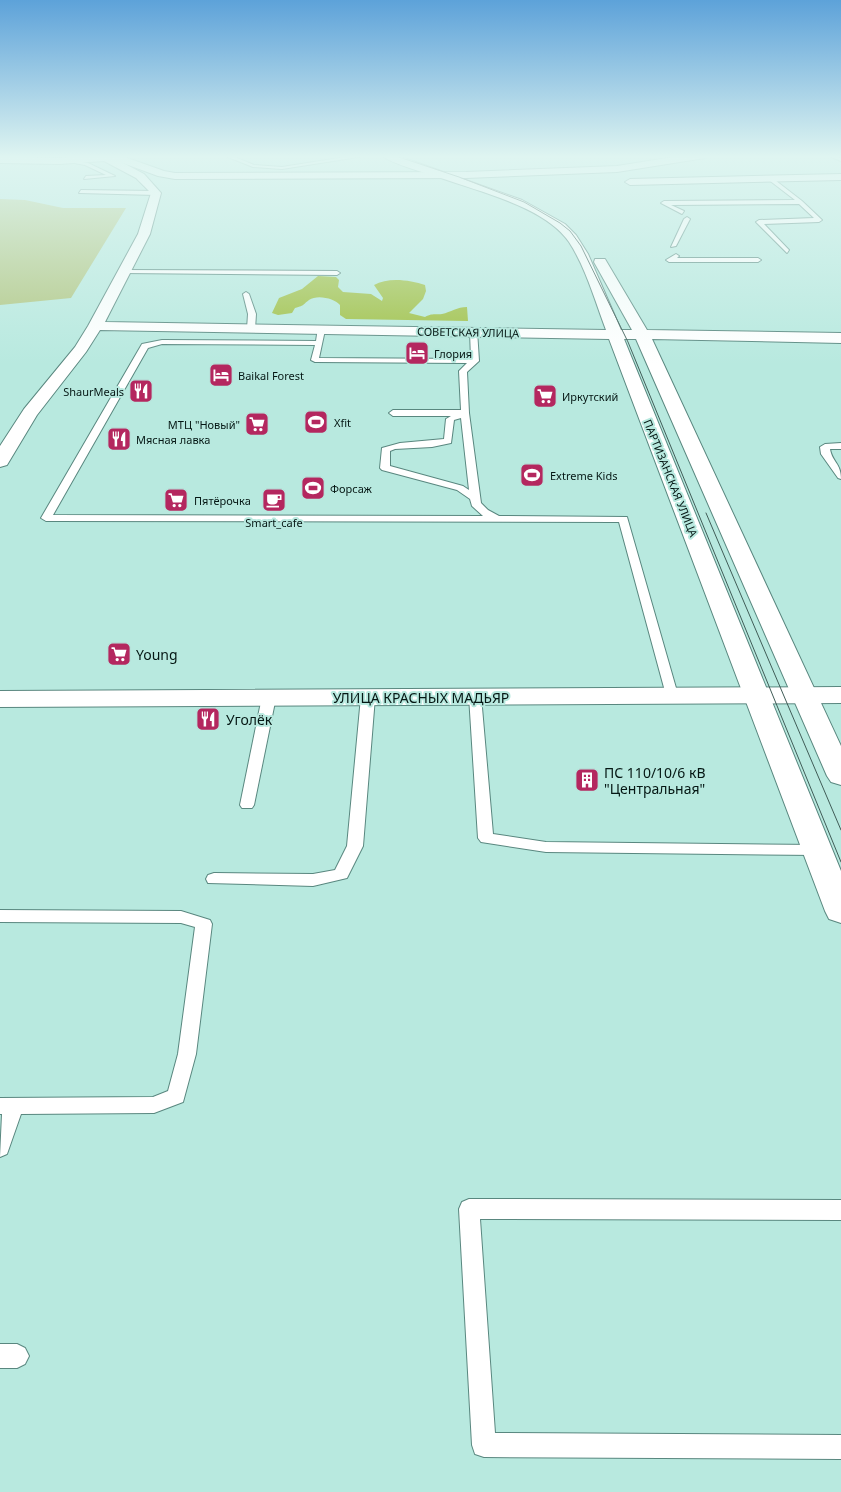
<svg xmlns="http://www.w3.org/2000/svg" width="841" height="1492" viewBox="0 0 841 1492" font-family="'Noto Sans',sans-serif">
<rect width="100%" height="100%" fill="#b8e9df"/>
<!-- green -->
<path fill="#b0c57f" d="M 0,199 L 25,200 L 63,208 L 126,208 L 71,298 L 0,305 Z"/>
<!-- forest -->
<path fill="#9fbf42" d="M 318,276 L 336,277 L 339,280 L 338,287 L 343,292 L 371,294 L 382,301 L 383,298 L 374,285 C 388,277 410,280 425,285 L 426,291 L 423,299 L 409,313 L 425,317 C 432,313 435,315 442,314 C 451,312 457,307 467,307 L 468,321 L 346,319 L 340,315 L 340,305 C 335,299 318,294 309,300 C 302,305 306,305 295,308 L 292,313 L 278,315 L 272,313 L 279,298 L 302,289 Z"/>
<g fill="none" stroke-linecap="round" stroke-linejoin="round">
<!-- lane casing -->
<g stroke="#59877f" stroke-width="2">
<g id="lane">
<path d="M 223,155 L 230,155 L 254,165 L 282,167 L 358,155 L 371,155 L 282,169 L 253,167 Z"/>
<path d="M 662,155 L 671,155 L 683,159 L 681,160 Z"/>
<path d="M 829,155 L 841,158 L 841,161 L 829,156 Z"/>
<path d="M 69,160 L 88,163 L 115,176 L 84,179 L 86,176 L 106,175 L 85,165 L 69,162 Z"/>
<path d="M 771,177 L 802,201 L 822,220 L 819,222 L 764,224 L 789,250 L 787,253 L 756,222 L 759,220 L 814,218 L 799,204 L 671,205 L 684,211 L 682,214 L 661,203 L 664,201 L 795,200 L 769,180 Z"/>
<path d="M 81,190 L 156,191 L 159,193 L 156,195 L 79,193 Z"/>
<path d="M 687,217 L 690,219 L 676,246 L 671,247 L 684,219 Z"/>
<path d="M 676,254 L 679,256 L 677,258 L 758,258 L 761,260 L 758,262 L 669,262 L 666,260 Z"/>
<path d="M 124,270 L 337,271 L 340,273 L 337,275 L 122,273 L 122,271 Z"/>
<path d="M 246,292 L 249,294 L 256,314 L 255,329 L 251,331 L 247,329 L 248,314 L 243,294 Z"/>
<path d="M 318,328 L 325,330 L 319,358 L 471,359 L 470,332 L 477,330 L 479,361 L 467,372 L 469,413 L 481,503 L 488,510 L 499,516 L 627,517 L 678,695 L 677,698 L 672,699 L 666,695 L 619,522 L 46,521 L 41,518 L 142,344 L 162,340 L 316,341 ZM 162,344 L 315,345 L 311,360 L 315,362 L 467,363 L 459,371 L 461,410 L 393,410 L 389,413 L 393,416 L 451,416 L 446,419 L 444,439 L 400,443 L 382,448 L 380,468 L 382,470 L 457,490 L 470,499 L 472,506 L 483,516 L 53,515 L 148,348 ZM 461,418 L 469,490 L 463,486 L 390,466 L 390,451 L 395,449 L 432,447 L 451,443 L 454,420 Z"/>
<path d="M 841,443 L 841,449 L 830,449 C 832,462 841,463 841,479 L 838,478 L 821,454 L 820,447 L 825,444 Z"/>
<path d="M 475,692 L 481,696 L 493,834 L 546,842 L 817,845 L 822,846 L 825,850 L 822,854 L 817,855 L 546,852 L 481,842 L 478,838 L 469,696 Z"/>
<path d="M 269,693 L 276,697 L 254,805 L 252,808 L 242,808 L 240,805 L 262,697 Z"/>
<path d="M 368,693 L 375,697 L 363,846 L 347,878 L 313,886 L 208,883 L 206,879 L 208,875 L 214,873 L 313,874 L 335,870 L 347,846 L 361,697 Z"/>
<path d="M 0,910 L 181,911 L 210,920 L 212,924 L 196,1054 L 183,1102 L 154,1113 L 21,1114 L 7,1154 L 0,1157 L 2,1114 L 0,1114 L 0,1098 L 153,1097 L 168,1091 L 178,1054 L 195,927 L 181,923 L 0,922 Z"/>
<path d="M 469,1199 L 841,1200 L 841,1220 L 480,1219 L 495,1433 L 841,1435 L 841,1459 L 484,1457 L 475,1454 L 472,1445 L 459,1209 L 462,1202 Z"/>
<path d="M 0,1344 L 17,1344 L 25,1348 L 29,1356 L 25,1364 L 17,1368 L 0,1368 Z"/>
</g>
</g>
<!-- street casing -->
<g stroke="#59877f" stroke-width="2">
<g id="street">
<path d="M 112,155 L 119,155 L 164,171 L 175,173 L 466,172 L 617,166 L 686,155 L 710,155 L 705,158 L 617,172 L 466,178 L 175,179 L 158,176 L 112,159 Z"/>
<path d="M 841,174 L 841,180 L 630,185 L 625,182 L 630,179 Z"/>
<path d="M 841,687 L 841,703 L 0,707 L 0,691 Z"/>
</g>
</g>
<!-- secondary casing -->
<g stroke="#59877f" stroke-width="2">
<path id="secondary" d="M 108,155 L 144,174 L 161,193 L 150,234 L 105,322 L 606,330 C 595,301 586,268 569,242 C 545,207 480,192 441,178 C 427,173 391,164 381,155 L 396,155 L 522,200 L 565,224 L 576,235 L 588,254 L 621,330 L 632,330 L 594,262 L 595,259 L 605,259 L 647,330 L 841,333 L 841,343 L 652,339 L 841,746 L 841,785 L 831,782 L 827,776 L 636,339 L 624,339 L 841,871 L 841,923 L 829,919 L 825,911 L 609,339 L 100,330 L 86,352 L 37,415 L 7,465 L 0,467 L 0,446 L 24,409 L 75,347 L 88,326 L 138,234 L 151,193 L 136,178 L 104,161 L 59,164 L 0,163 L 0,157 L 59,158 Z"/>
</g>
<!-- lane -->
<use href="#lane" fill="#fff" fill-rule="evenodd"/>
<!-- street -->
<use href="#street" fill="#fff" fill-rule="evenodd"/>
<!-- secondary -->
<use href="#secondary" fill="#fff" fill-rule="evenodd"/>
<!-- tram -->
<g stroke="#405c57" stroke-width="1">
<path d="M 393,155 L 459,177 L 524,202 L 560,223 L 570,231 L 581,246 L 628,342 L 841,862"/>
<path d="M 706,513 L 841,830"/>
</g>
</g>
<!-- sky -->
<linearGradient id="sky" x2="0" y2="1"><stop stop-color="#5da2d9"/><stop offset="0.43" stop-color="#dff5f1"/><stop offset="1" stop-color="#dff5f1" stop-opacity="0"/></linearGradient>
<rect width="841" height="364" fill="url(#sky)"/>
<!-- icons -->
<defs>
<g id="hotel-square" transform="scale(1.25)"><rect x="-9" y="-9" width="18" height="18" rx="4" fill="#b4275f" stroke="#b8e9df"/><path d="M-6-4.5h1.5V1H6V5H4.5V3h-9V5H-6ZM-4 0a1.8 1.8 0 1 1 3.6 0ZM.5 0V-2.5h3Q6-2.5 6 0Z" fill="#fff"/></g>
<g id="restaurant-square" transform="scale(1.25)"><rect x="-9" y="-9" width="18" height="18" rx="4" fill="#b4275f" stroke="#b8e9df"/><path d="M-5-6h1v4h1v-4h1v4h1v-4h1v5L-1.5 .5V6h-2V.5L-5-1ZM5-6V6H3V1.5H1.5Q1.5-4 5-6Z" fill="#fff"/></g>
<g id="supermarket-square" transform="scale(1.25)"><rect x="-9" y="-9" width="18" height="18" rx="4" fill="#b4275f" stroke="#b8e9df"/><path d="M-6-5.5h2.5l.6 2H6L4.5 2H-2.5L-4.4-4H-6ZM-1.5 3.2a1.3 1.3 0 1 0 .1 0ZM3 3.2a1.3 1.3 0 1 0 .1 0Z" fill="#fff"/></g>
<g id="stadium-square" transform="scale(1.25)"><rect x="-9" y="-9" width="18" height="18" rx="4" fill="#b4275f" stroke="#b8e9df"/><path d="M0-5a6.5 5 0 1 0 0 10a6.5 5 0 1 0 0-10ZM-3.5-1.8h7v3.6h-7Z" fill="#fff"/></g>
<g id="cafe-square" transform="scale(1.25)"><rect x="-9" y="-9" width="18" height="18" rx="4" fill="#b4275f" stroke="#b8e9df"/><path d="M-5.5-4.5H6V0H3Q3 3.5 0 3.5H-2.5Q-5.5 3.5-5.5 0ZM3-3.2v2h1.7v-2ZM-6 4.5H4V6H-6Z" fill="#fff"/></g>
<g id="building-square" transform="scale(1.25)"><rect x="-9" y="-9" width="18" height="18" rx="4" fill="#b4275f" stroke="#b8e9df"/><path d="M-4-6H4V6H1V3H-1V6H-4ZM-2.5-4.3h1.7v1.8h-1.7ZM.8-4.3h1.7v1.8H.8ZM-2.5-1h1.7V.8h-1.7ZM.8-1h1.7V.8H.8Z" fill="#fff"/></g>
</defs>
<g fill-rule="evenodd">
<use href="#hotel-square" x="417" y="353"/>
<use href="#hotel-square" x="221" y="375"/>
<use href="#restaurant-square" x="141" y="391"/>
<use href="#supermarket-square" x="545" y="396"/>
<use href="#stadium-square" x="316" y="422"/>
<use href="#supermarket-square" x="257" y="424"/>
<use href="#restaurant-square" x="119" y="439"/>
<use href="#stadium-square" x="532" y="475"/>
<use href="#stadium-square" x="313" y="488"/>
<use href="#supermarket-square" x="176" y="500"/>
<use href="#cafe-square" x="274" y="500"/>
<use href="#supermarket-square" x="119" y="654"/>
<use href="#restaurant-square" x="208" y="719"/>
<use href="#building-square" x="587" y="780"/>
</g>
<g text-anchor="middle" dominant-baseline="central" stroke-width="4" stroke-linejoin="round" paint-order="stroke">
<!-- far-street labels -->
<g font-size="11" fill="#051714" stroke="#b8e9df">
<text transform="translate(468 332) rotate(1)">СОВЕТСКАЯ УЛИЦА</text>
<text transform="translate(671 478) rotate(68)">ПАРТИЗАНСКАЯ УЛИЦА</text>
</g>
<!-- far-poi labels -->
<g font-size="11" fill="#051714" stroke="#b8e9df" text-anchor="start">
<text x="434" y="353">Глория</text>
<text x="238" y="375">Baikal Forest</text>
<text x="124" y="391" text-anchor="end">ShaurMeals</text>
<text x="562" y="396">Иркутский</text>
<text x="334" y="422">Xfit</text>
<text x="240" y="424" text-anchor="end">МТЦ "Новый"</text>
<text x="136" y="439">Мясная лавка</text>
<text x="550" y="475">Extreme Kids</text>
<text x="330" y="488">Форсаж</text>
<text x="194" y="500">Пятёрочка</text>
<text x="274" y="522" text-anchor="middle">Smart_cafe</text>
</g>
<!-- poi labels -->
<g font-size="14" fill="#051714" stroke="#b8e9df" text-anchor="start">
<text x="136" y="654">Young</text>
<text x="226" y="719">Уголёк</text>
<text x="604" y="772">ПС 110/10/6 кВ<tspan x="604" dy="16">"Центральная"</tspan></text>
</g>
<!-- street labels -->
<g font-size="14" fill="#051714" stroke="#b8e9df">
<text x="421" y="697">УЛИЦА КРАСНЫХ МАДЬЯР</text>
</g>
</g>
</svg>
